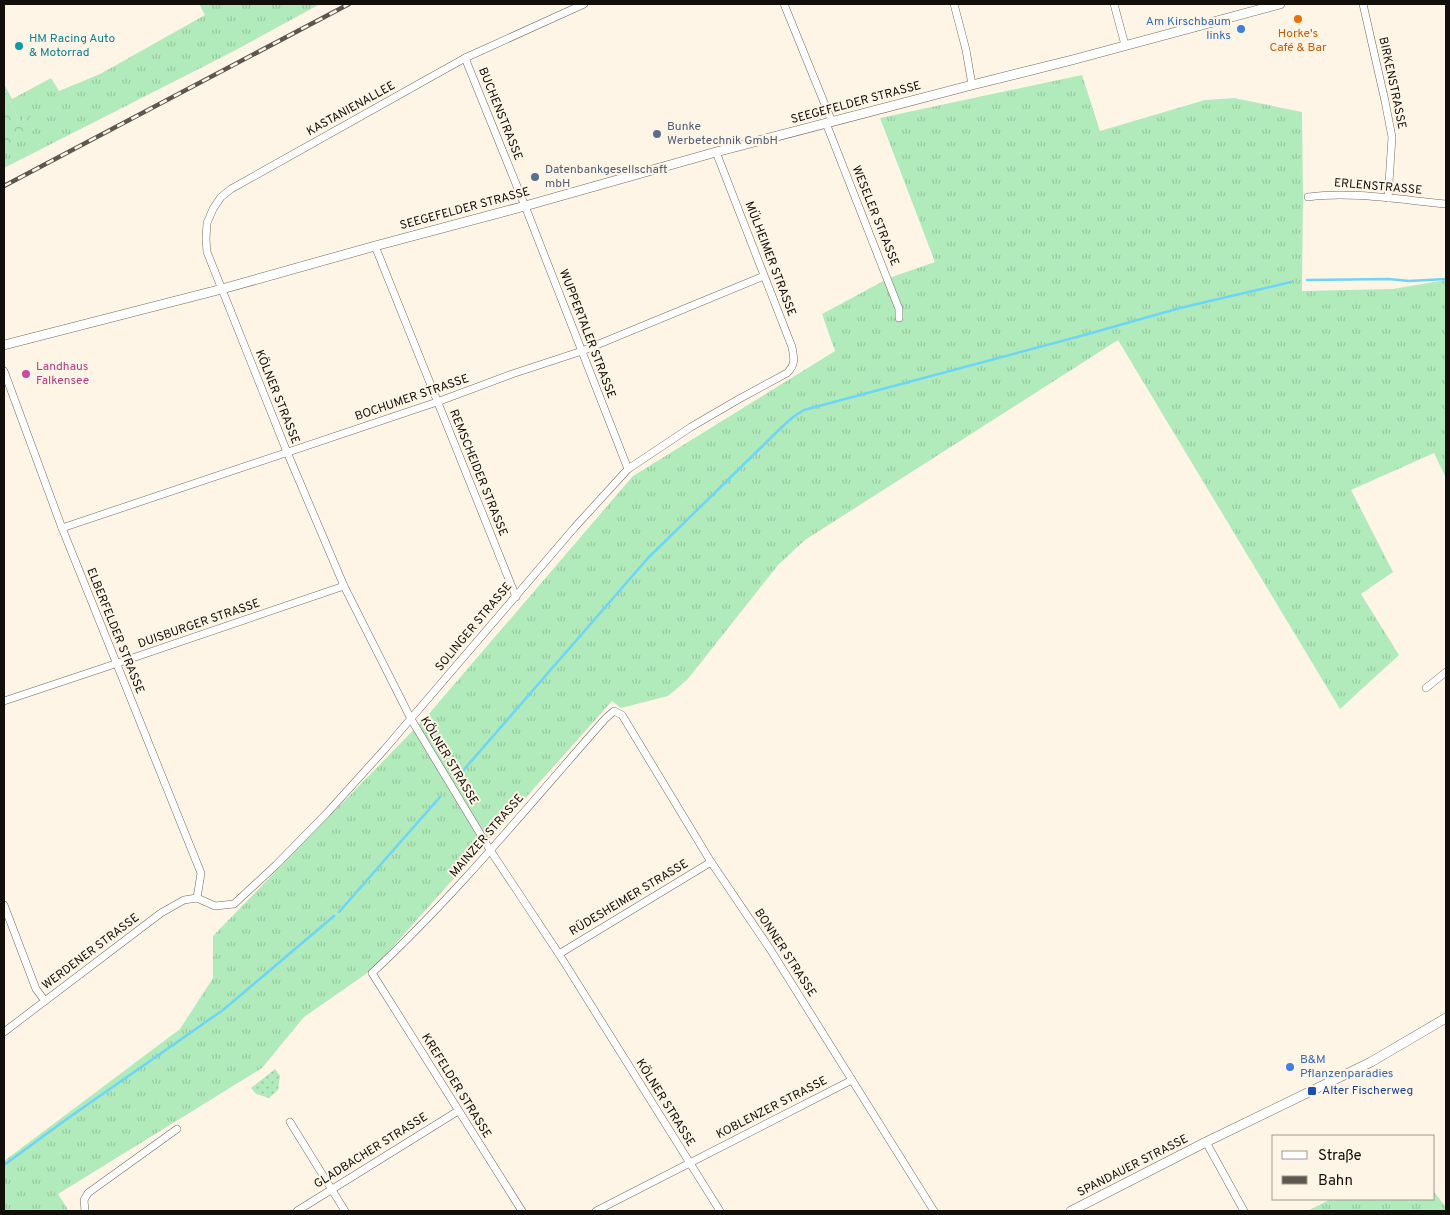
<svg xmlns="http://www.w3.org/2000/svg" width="1450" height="1215" viewBox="0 0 1450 1215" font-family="Overpass,sans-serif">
<defs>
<pattern id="grass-tufts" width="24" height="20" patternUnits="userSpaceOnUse" patternTransform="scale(1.25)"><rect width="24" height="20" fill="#b1eabb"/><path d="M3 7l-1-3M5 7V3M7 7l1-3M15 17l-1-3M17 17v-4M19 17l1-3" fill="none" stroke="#97c89f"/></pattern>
<pattern id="forest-crowns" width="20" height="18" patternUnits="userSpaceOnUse" patternTransform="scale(1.25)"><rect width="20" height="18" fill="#b1eabb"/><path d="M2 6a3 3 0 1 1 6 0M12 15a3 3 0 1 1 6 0" fill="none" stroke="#97c89f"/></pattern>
<pattern id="park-dots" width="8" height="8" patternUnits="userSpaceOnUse" patternTransform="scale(1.25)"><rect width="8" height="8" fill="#b1eabb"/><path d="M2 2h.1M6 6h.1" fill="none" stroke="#97c89f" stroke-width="1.8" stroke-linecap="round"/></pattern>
</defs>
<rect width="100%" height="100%" fill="#fff5e7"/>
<!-- grass -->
<g fill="url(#grass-tufts)">
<path d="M 199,4 L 320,4 L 232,52 L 4,168 L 4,147 L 33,130 L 29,115 L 20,122 L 4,89 L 4,84 L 12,99 L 51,78 L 59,91 L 100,74 L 205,15 Z"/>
<path d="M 1082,75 L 1100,131 L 1205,100 L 1234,98 L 1302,112 L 1303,196 L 1302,291 L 1393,289 L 1446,280 L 1446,478 L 1434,453 L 1351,490 L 1393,572 L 1361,594 L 1399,655 L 1340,709 L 1118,340 L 805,540 L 778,565 L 687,680 L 668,696 L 621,708 L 612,701 L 373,969 L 304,1017 L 262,1068 L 58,1194 L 69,1211 L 4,1211 L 4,1161 L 180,1029 L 213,978 L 213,936 L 427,716 L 633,476 L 835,351 L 822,314 L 889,278 L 935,262 L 880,118 Z"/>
<path d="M 1434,1192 L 1446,1207 L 1446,1211 L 1307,1211 L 1331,1199 L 1434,1199 Z"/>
</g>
<!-- forest -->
<path fill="url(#forest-crowns)" d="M 4,89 L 20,122 L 30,114 L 33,131 L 4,147 Z"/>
<!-- park -->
<path fill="url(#park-dots)" d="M 275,1069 L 280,1076 L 278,1090 L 269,1098 L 256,1094 L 251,1088 Z"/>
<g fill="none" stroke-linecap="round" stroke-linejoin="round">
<!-- stream -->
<g stroke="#6dd5f8" stroke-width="2.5">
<path d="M 1307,280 L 1389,279 L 1409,281 L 1446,279"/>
<path d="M 461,773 L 648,558 L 783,426 L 793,417 L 804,410 L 1088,334 L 1180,308 L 1291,282"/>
<path d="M 339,912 L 440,797"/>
<path d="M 4,1165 L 64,1121 L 223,1010 L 334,916"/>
</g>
<!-- street casing -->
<g stroke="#736a5e" stroke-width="8">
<g id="street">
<path d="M 584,4 L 465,58 L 231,189 L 221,197 L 213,209 L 207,223 L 206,239 L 207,252 L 287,452 L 344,586 L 411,719 L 490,850 L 559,954 L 720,1211"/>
<path d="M 784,4 L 832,122"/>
<path d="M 954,4 L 966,50 L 972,85"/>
<path d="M 1114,4 L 1125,45"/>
<path d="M 1363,4 L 1385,101 L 1392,137 L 1388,198"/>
<path d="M 465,58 L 525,206 L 628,469"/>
<path d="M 826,123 L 899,309 L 899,318"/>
<path d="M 1308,197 C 1352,191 1402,200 1446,204"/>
<path d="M 375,246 L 516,597"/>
<path d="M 4,371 L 62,528 L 201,873 L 197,898"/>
<path d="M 62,528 L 437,402 L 512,374 L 582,351 L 764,276"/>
<path d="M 1426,688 L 1446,672"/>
<path d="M 4,701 L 112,665 L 344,586"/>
<path d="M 197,898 L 215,906 L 234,904 L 276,865 L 327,813 L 384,750 L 575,527 L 628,469 L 691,427 L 739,399 L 787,373 C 796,364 794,358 792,347 L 716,152"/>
<path d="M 4,905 L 36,989 L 45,1001"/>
<path d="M 559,954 L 711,862"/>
<path d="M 4,1032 L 161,913 L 184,900 L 197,898"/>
<path d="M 290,1122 L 345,1211"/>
<path d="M 1206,1142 L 1244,1211"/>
<path d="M 85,1211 L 84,1200 L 88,1193 L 177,1129"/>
<path d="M 297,1211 L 458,1111"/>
<path d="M 522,1211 L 372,973 C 456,895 529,805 605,719 L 614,711 L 622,715 L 711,862 L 770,949 L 934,1211"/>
<path d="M 596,1211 L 852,1080"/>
</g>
</g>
<!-- secondary casing -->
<g stroke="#736a5e" stroke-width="10">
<g id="secondary">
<path d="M 4,345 L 222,289 L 375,246 L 525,206 L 716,152 L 972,85 L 1072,60 L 1280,4"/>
<path d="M 1071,1211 L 1206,1142 L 1371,1062 L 1446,1018"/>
</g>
</g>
<!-- street -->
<use href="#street" stroke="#fff" stroke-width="7"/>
<!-- secondary -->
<use href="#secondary" stroke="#fff" stroke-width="9"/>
<!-- rail casing -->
<g stroke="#5d5750" stroke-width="4.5">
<path id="rail" d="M 4,186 L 349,4"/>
</g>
<!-- rail -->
<use href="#rail" stroke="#fff5e7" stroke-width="2.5" stroke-dasharray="8" stroke-linecap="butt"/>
</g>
<!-- markers -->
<circle fill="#e8710a" stroke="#fff5e7" stroke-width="2" cx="1298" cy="19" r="5"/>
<g fill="#3f7fe0" stroke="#fff5e7" stroke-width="2">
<circle cx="1241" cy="29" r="5"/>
<circle cx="1290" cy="1067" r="5"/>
</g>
<circle fill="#0f9aa8" stroke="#fff5e7" stroke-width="2" cx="19" cy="46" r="5"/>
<g fill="#5c6f8a" stroke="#fff5e7" stroke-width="2">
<circle cx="657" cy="134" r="5"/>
<circle cx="535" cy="177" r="5"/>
</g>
<circle fill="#d1479c" stroke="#fff5e7" stroke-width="2" cx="26" cy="374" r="5"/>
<rect fill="#1a4fb4" stroke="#fff5e7" stroke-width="2" x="1307" y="1086" width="10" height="10" rx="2.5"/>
<g text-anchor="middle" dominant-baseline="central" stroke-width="4" stroke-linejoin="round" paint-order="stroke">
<!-- shop labels -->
<g font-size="12" fill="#366cbe" stroke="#fff5e7" text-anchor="end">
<text x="1231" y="22">Am Kirschbaum<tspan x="1231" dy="14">links</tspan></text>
<text x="1300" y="1060" text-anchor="start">B&amp;M<tspan x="1300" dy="14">Pflanzenparadies</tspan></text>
</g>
<!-- food labels -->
<g font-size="12" fill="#c56008" stroke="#fff5e7">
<text x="1298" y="34">Horke's<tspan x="1298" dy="14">Café &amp; Bar</tspan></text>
</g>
<!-- culture labels -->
<g font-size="12" fill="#0d838f" stroke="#fff5e7" text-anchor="start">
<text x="29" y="39">HM Racing Auto<tspan x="29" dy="14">&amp; Motorrad</tspan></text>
</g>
<!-- street labels -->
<g font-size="12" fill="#120e0a" stroke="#fff5e7">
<text transform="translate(1392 83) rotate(78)">BIRKENSTRASSE</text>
<text transform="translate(856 103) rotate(-15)">SEEGEFELDER STRASSE</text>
<text transform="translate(351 109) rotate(-29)">KASTANIENALLEE</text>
<text transform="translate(500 114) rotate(68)">BUCHENSTRASSE</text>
<text transform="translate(1378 187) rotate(5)">ERLENSTRASSE</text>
<text transform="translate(465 209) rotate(-15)">SEEGEFELDER STRASSE</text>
<text transform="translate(875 216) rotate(68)">WESELER STRASSE</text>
<text transform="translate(770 259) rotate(69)">MÜLHEIMER STRASSE</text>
<text transform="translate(587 334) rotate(69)">WUPPERTALER STRASSE</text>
<text transform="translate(277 397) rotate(68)">KÖLNER STRASSE</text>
<text transform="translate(412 398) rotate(-19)">BOCHUMER STRASSE</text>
<text transform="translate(478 473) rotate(68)">REMSCHEIDER STRASSE</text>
<text transform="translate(199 624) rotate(-19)">DUISBURGER STRASSE</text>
<text transform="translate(474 627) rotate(-50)">SOLINGER STRASSE</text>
<text transform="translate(115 631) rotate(68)">ELBERFELDER STRASSE</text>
<text transform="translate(449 761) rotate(59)">KÖLNER STRASSE</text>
<text transform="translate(487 836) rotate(-49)">MAINZER STRASSE</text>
<text transform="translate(629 898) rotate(-31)">RÜDESHEIMER STRASSE</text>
<text transform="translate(91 952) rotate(-37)">WERDENER STRASSE</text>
<text transform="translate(785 953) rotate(57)">BONNER STRASSE</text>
<text transform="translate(456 1086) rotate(58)">KREFELDER STRASSE</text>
<text transform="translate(665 1103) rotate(58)">KÖLNER STRASSE</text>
<text transform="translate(772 1108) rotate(-27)">KOBLENZER STRASSE</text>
<text transform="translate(371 1151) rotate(-32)">GLADBACHER STRASSE</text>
<text transform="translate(1133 1166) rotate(-27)">SPANDAUER STRASSE</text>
</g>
<!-- service labels -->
<g font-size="12" fill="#4e5e75" stroke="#fff5e7" text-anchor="start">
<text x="667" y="127">Bunke<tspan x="667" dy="14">Werbetechnik GmbH</tspan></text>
<text x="545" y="170">Datenbankgesellschaft<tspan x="545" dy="14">mbH</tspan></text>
</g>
<!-- hotel labels -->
<g font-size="12" fill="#b23c85" stroke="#fff5e7" text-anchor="start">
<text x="36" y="367">Landhaus<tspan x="36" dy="14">Falkensee</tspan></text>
</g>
<!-- transit labels -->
<g font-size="12" fill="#164399" stroke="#fff5e7" text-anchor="start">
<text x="1322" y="1091">Alter Fischerweg</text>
</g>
</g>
<!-- border -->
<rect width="1450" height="1215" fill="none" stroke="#120e0a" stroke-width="10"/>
<!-- legend -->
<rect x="1272" y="1135" width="162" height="65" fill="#fff5e7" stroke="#a0998f"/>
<rect x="1282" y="1151" width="25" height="8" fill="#ffffff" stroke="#a0998f"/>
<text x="1318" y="1160" font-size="15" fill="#120e0a">Straße</text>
<rect x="1282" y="1176" width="25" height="8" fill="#5d5750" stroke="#a0998f"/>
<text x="1318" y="1185" font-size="15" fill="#120e0a">Bahn</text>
</svg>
